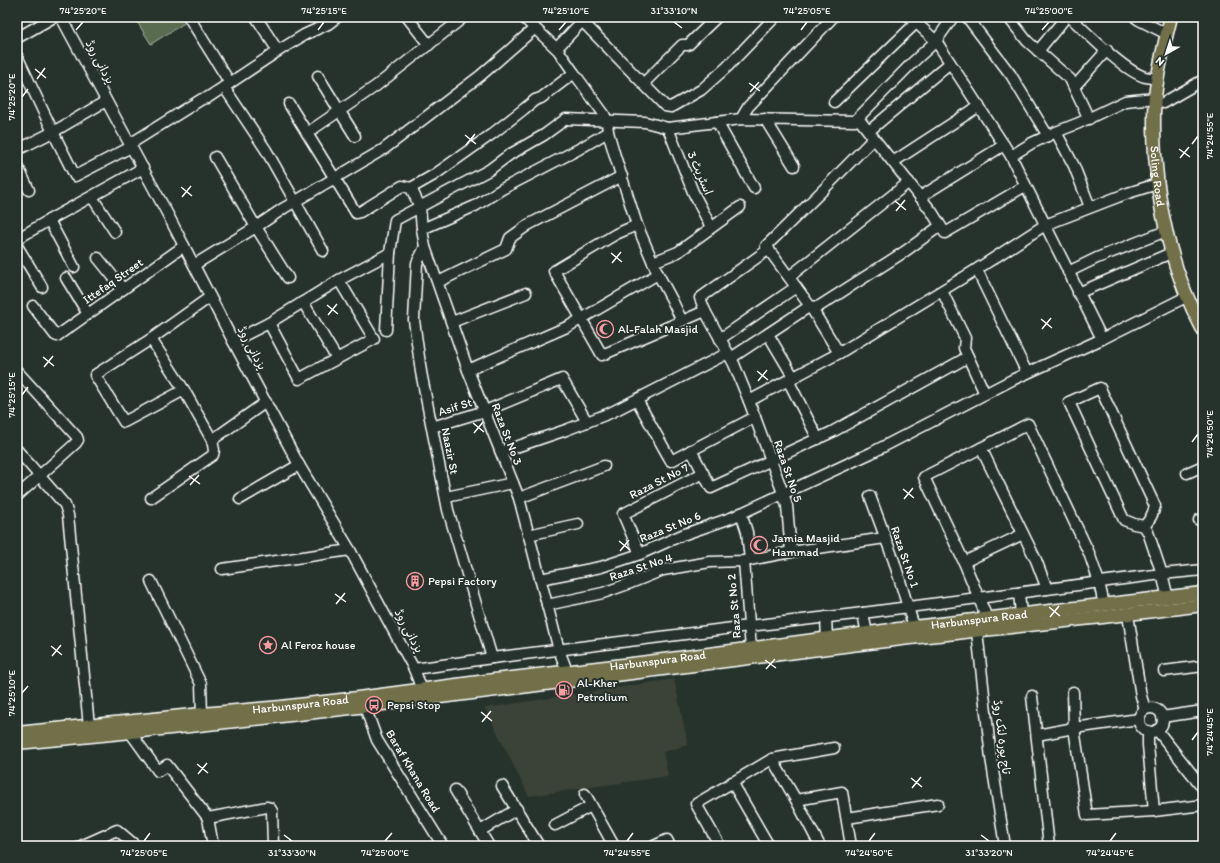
<svg xmlns="http://www.w3.org/2000/svg" width="1220" height="863" viewBox="0 0 1220 863" font-family="Itim,'Playpen Sans Arabic',sans-serif">
<rect width="100%" height="100%" fill="#26332d"/>
<filter id="ink" filterUnits="userSpaceOnUse"><feTurbulence type="fractalNoise" baseFrequency=".025" numOctaves="2"/><feDisplacementMap in="SourceGraphic" scale="8" xChannelSelector="R" yChannelSelector="G"/><feConvolveMatrix kernelMatrix="1 2 1 2 8 2 1 2 1" color-interpolation-filters="sRGB"/></filter>
<g filter="url(#ink)">
<!-- built -->
<path fill="#3b4339" d="M 674,679 L 688,745 L 663,752 L 668,776 L 529,796 L 485,708 Z"/>
<!-- green -->
<path fill="#5a6c4f" stroke="#acb6a7" d="M 134,17 L 194,17 L 151,44 Z"/>
<g fill="none" stroke-linecap="round" stroke-linejoin="round">
<!-- minor casing -->
<g stroke="#fff" stroke-width="13">
<g id="minor">
<path d="M 61,17 L 167,213 L 233,341 L 299,465 L 350,550 L 414,669 L 422,690"/>
<path d="M 407,17 L 429,45"/>
<path d="M 523,17 L 558,50 L 574,73"/>
<path d="M 910,17 L 936,41 L 1011,156 L 1102,339 L 1186,297"/>
<path d="M 967,17 L 1011,75 L 1048,136"/>
<path d="M 1008,17 L 1027,41 L 1070,79 L 1089,119"/>
<path d="M 1070,17 C 1087,33 1124,71 1145,77 C 1149,78 1154,78 1158,79"/>
<path d="M 1135,17 L 1139,20 L 1167,34"/>
<path d="M 582,21 L 665,106 L 671,107 L 701,90 L 727,67 L 775,17"/>
<path d="M 17,38 L 54,17"/>
<path d="M 557,48 L 586,17"/>
<path d="M 278,51 L 304,35 L 328,24 L 337,17"/>
<path d="M 1038,51 L 1066,17"/>
<path d="M 17,56 L 53,132 L 75,176 L 131,147"/>
<path d="M 318,76 L 355,136"/>
<path d="M 230,83 L 278,51 L 256,17"/>
<path d="M 643,84 L 682,45 L 688,45 L 717,17"/>
<path d="M 224,87 L 266,150 L 323,251"/>
<path d="M 1074,87 L 1107,50"/>
<path d="M 834,102 L 916,23"/>
<path d="M 1163,103 L 1203,80"/>
<path d="M 289,104 L 356,213 L 360,212 L 402,186 L 411,188 L 434,175 L 492,134 L 524,109 L 535,100 L 541,98 L 574,73 L 604,114 L 607,121 L 608,132 L 615,156 L 637,225 L 658,274 L 569,326 L 468,370"/>
<path d="M 858,118 L 932,212 L 945,233 L 1025,186"/>
<path d="M 741,119 L 748,107 L 833,17"/>
<path d="M 765,119 L 794,166"/>
<path d="M 717,122 L 754,188"/>
<path d="M 668,128 L 693,192 L 711,227"/>
<path d="M 869,131 L 950,63"/>
<path d="M 307,133 L 376,86 L 464,17"/>
<path d="M 874,138 L 821,192 L 766,246 L 810,306 L 818,307 L 904,252 L 940,226"/>
<path d="M 130,144 L 202,99 L 207,98 L 230,83 L 190,19"/>
<path d="M 17,150 L 53,132 L 106,101"/>
<path d="M 1011,156 L 1032,143 L 1054,133"/>
<path d="M 215,157 L 256,227 L 288,278"/>
<path d="M 893,162 L 979,106"/>
<path d="M 17,165 L 29,190"/>
<path d="M 411,188 L 420,207 L 422,229 L 425,247 L 468,370 L 519,498 L 559,650 L 567,671"/>
<path d="M 92,197 L 115,232"/>
<path d="M 920,197 L 1004,145"/>
<path d="M 1090,207 L 1074,166 L 1056,132 L 1079,123 L 1125,101 L 1155,98"/>
<path d="M 49,220 L 74,267"/>
<path d="M 637,225 L 616,234 L 554,271 L 602,355 L 682,321 L 672,300 L 658,274"/>
<path d="M 422,229 L 475,206 L 502,189 L 579,149 L 608,132"/>
<path d="M 17,239 L 49,220 L 143,168"/>
<path d="M 17,246 L 42,287"/>
<path d="M 425,247 L 417,263 L 414,320 L 421,372 L 448,510 L 492,658"/>
<path d="M 98,258 L 123,289"/>
<path d="M 653,262 L 678,252 L 740,207"/>
<path d="M 194,265 L 256,227 L 284,208 L 384,149 L 480,76 L 534,29"/>
<path d="M 977,270 L 1027,373"/>
<path d="M 1068,272 L 1097,258 L 1166,231"/>
<path d="M 789,277 L 909,182"/>
<path d="M 66,278 L 88,314"/>
<path d="M 438,282 L 506,249 L 510,238 L 528,225 L 622,176"/>
<path d="M 942,291 L 965,338 L 964,348 L 985,394"/>
<path d="M 1078,293 L 1171,253"/>
<path d="M 210,297 L 151,339 L 184,390 L 212,440 L 266,402"/>
<path d="M 303,302 L 337,359"/>
<path d="M 33,306 L 55,335 L 57,336 L 184,246"/>
<path d="M 705,311 L 700,298 L 769,249"/>
<path d="M 682,321 L 705,311 L 734,364 L 749,401 L 783,493 L 787,506 L 791,552"/>
<path d="M 452,322 L 526,293"/>
<path d="M 269,323 L 299,379 L 374,339 L 339,280"/>
<path d="M 386,330 L 390,253"/>
<path d="M 768,334 L 794,378"/>
<path d="M 151,339 L 95,375 L 124,422 L 184,390"/>
<path d="M 720,339 L 796,287"/>
<path d="M 233,341 L 269,323 L 339,280 L 390,253 L 395,220 L 489,170 L 509,155 L 544,135 L 566,119 L 645,122 L 668,128 L 741,119 L 855,121 L 912,63 L 936,41 L 953,17"/>
<path d="M 731,358 L 810,306 L 839,353"/>
<path d="M 17,371 L 77,437 L 78,440 L 76,443 L 17,496"/>
<path d="M 788,380 L 818,439"/>
<path d="M 637,400 L 671,461 L 755,417"/>
<path d="M 749,401 L 841,352 L 974,271 L 1045,225 L 1128,193 L 1157,184"/>
<path d="M 432,427 L 485,411 L 562,379 L 587,422"/>
<path d="M 981,448 L 1036,560 L 1047,589"/>
<path d="M 17,450 L 65,505 L 68,515 L 89,726"/>
<path d="M 691,450 L 711,488 L 832,432 L 968,357"/>
<path d="M 501,452 L 566,430 L 610,413 L 728,353"/>
<path d="M 1187,473 L 1203,466"/>
<path d="M 870,496 L 894,561 L 914,627"/>
<path d="M 446,497 L 513,483"/>
<path d="M 151,498 L 213,455 L 214,450 L 212,440"/>
<path d="M 519,498 L 604,466"/>
<path d="M 240,499 L 299,465"/>
<path d="M 741,513 L 747,532 L 750,560"/>
<path d="M 1199,520 L 1203,518"/>
<path d="M 1144,526 C 1150,520 1153,515 1155,506 L 1100,388 L 1069,402 L 1124,520 L 1134,524 L 1144,526 L 1148,532 L 1162,574 L 1168,598"/>
<path d="M 528,535 L 578,524"/>
<path d="M 640,554 L 623,514 L 703,473"/>
<path d="M 744,561 L 751,649"/>
<path d="M 964,562 L 1023,534"/>
<path d="M 222,569 L 350,550"/>
<path d="M 540,579 L 601,567 L 640,554 L 682,535 L 731,518 L 871,453 L 1012,380 L 1102,339"/>
<path d="M 151,581 L 201,684 L 202,714"/>
<path d="M 1019,593 L 1021,614"/>
<path d="M 547,605 L 603,593 L 628,584 L 663,570 L 710,562 L 744,561 L 791,552 L 885,538"/>
<path d="M 863,613 L 867,634"/>
<path d="M 1128,615 L 1141,696 L 1145,709"/>
<path d="M 826,617 L 827,639"/>
<path d="M 987,618 L 964,562 L 924,477 L 1028,424 L 1089,553 L 1099,582 L 1104,605"/>
<path d="M 977,631 L 991,758 L 1005,846"/>
<path d="M 414,669 L 492,658 L 749,626 L 855,614 L 1162,574 L 1203,570"/>
<path d="M 1164,671 L 1203,666"/>
<path d="M 1073,692 L 1074,728 L 1087,815 L 1154,811 L 1203,805"/>
<path d="M 1032,696 L 1049,846"/>
<path d="M 365,707 L 377,740 L 443,846"/>
<circle cx="1151" cy="720" r="12"/>
<path d="M 1162,717 L 1203,711"/>
<path d="M 1157,730 L 1203,788"/>
<path d="M 1148,731 L 1148,745 L 1154,811"/>
<path d="M 130,732 L 158,771 L 167,765 L 208,818 L 213,846"/>
<path d="M 1037,735 L 1074,728 L 1139,719"/>
<path d="M 772,759 L 834,748"/>
<path d="M 732,782 L 769,846"/>
<path d="M 502,786 L 539,846"/>
<path d="M 455,790 L 489,846"/>
<path d="M 585,794 L 614,846"/>
<path d="M 796,800 L 842,792 L 851,846"/>
<path d="M 208,818 L 267,807 L 270,808 L 272,811 L 273,846"/>
<path d="M 847,818 L 938,804"/>
<path d="M 555,825 L 591,806"/>
<path d="M 480,831 L 517,809"/>
<path d="M 81,846 L 117,830 L 136,846"/>
<path d="M 654,846 L 667,840 L 670,846"/>
<path d="M 720,846 L 696,804 L 772,759 L 796,800 L 820,846"/>
</g>
</g>
<!-- major casing -->
<g stroke="#fff" stroke-width="15">
<g id="major">
<path id="s1" d="M 1171,17 C 1164,44 1158,70 1155,97 C 1153,116 1154,136 1155,155 C 1159,216 1174,276 1203,330"/>
<path id="s2" d="M 17,733 L 202,714 L 281,707 L 358,698 L 494,680 L 640,663 L 914,627 L 1203,593"/>
<path d="M 17,743 C 288,719 558,682 827,648 C 952,632 1078,621 1203,605"/>
</g>
</g>
<!-- minor -->
<use href="#minor" stroke="#26332d" stroke-width="10"/>
<!-- major -->
<use href="#major" stroke="#71704a" stroke-width="12"/>
</g>
</g>
<!-- ticks -->
<path fill="none" stroke="#fff" stroke-width="1.5" d="M 674,22 L 682,28M 76,30 L 83,22M 318,30 L 324,22M 559,30 L 566,22M 801,30 L 807,22M 1042,30 L 1049,22M 35,69 L 46,78M 37,79 L 45,68M 749,83 L 760,91M 750,92 L 759,82M 22,97 L 28,89M 465,135 L 476,144M 1192,144 L 1198,136M 466,145 L 475,134M 1179,149 L 1190,157M 1180,158 L 1189,147M 181,187 L 192,196M 182,197 L 191,186M 895,201 L 906,210M 896,211 L 905,200M 611,253 L 622,262M 612,263 L 621,252M 327,305 L 338,314M 328,315 L 337,304M 1041,319 L 1052,328M 1042,329 L 1051,318M 43,357 L 54,366M 44,367 L 53,356M 757,371 L 768,380M 758,381 L 767,370M 22,395 L 28,387M 473,423 L 484,432M 474,433 L 483,422M 1192,442 L 1198,434M 189,476 L 200,484M 190,485 L 199,475M 903,489 L 914,498M 904,499 L 913,488M 619,541 L 630,550M 620,551 L 629,540M 335,594 L 346,602M 336,604 L 345,593M 1049,607 L 1060,616M 1050,617 L 1059,606M 51,646 L 62,655M 52,656 L 61,645M 765,660 L 776,668M 766,669 L 775,659M 22,693 L 28,686M 481,712 L 492,721M 482,722 L 491,711M 1192,740 L 1198,732M 197,764 L 208,773M 198,774 L 207,763M 911,778 L 922,787M 912,788 L 921,777M 284,835 L 292,841M 981,835 L 989,841M 144,841 L 150,833M 385,841 L 392,833M 627,841 L 633,833M 869,841 L 875,833M 1110,841 L 1116,833"/>
<!-- icons -->
<defs>
<g id="mosque-ring" transform="scale(0.9)"><circle r="9.5" fill="#26332d" stroke="#ff9aa2" stroke-width="1.5"/><path d="M3.5-4.9A6 6 0 1 0 3.5 4.9A5 5 0 1 1 3.5-4.9Z" fill="#ff9aa2"/></g>
<g id="building-ring" transform="scale(0.9)"><circle r="9.5" fill="#26332d" stroke="#ff9aa2" stroke-width="1.5"/><path d="M-4-6H4V6H1V3H-1V6H-4ZM-2.5-4.3h1.7v1.8h-1.7ZM.8-4.3h1.7v1.8H.8ZM-2.5-1h1.7V.8h-1.7ZM.8-1h1.7V.8H.8Z" fill="#ff9aa2"/></g>
<g id="sight-ring" transform="scale(0.9)"><circle r="9.5" fill="#26332d" stroke="#ff9aa2" stroke-width="1.5"/><path d="M0-6L1.8-2.2L6-1.7L2.9 1.2L3.7 5.4L0 3.3L-3.7 5.4L-2.9 1.2L-6-1.7L-1.8-2.2Z" fill="#ff9aa2"/></g>
<g id="fuel-ring" transform="scale(0.9)"><circle r="9.5" fill="#26332d" stroke="#ff9aa2" stroke-width="1.5"/><path d="M-5.5-6h7V0h2V4h1.3V-2.5L3-4.5l.8-.8L6-3V5H2.5V1h-1V6h-7ZM-4.2-4.7v3.2H.2V-4.7Z" fill="#ff9aa2"/></g>
<g id="bus-ring" transform="scale(0.9)"><circle r="9.5" fill="#26332d" stroke="#ff9aa2" stroke-width="1.5"/><path d="M-5-6H5V4H4V6H2V4H-2V6H-4V4H-5ZM-3.5-4V0h7V-4ZM-3.5 1.2v1.5H-2V1.2ZM2 1.2v1.5H3.5V1.2Z" fill="#ff9aa2"/></g>
</defs>
<g fill-rule="evenodd">
<use href="#mosque-ring" x="605" y="329"/>
<use href="#mosque-ring" x="759" y="545"/>
<use href="#building-ring" x="415" y="581"/>
<use href="#sight-ring" x="268" y="645"/>
<use href="#fuel-ring" x="564" y="690"/>
<use href="#bus-ring" x="374" y="705"/>
</g>
<g text-anchor="middle" dominant-baseline="central" stroke-width="4" stroke-linejoin="round" paint-order="stroke">
<!-- street labels -->
<g font-size="12" fill="#fff" stroke="#26332d">
<text transform="translate(100 62) rotate(62)">یزدانی روڈ</text>
<text transform="translate(700 173) rotate(67)">اسٹریٹ 3</text>
<text stroke="none"><textPath href="#s1" startOffset="161">Soling Road</textPath></text>
<text transform="translate(113 281) rotate(-35)">Ittefaq Street</text>
<text transform="translate(252 348) rotate(62)">یزدانی روڈ</text>
<text transform="translate(455 407) rotate(-17)">Asif St</text>
<text transform="translate(507 434) rotate(69)">Raza St No 3</text>
<text transform="translate(450 451) rotate(79)">Naazir St</text>
<text transform="translate(788 471) rotate(71)">Raza St No 5</text>
<text transform="translate(659 481) rotate(-27)">Raza St No 7</text>
<text transform="translate(670 527) rotate(-22)">Raza St No 6</text>
<text transform="translate(905 557) rotate(71)">Raza St No 1</text>
<text transform="translate(641 567) rotate(-18)">Raza St No 4</text>
<text transform="translate(734 606) rotate(-95)">Raza St No 2</text>
<text stroke="none"><textPath href="#s2" startOffset="969">Harbunspura Road</textPath></text>
<text transform="translate(409 631) rotate(62)">یزدانی روڈ</text>
<text stroke="none"><textPath href="#s2" startOffset="645">Harbunspura Road</textPath></text>
<text stroke="none"><textPath href="#s2" startOffset="285">Harbunspura Road</textPath></text>
<text transform="translate(1002 737) rotate(83)">تاج پورہ لنک روڈ</text>
<text transform="translate(413 771) rotate(59)">Baraf Khana Road</text>
</g>
<!-- poi labels -->
<g font-size="12" fill="#fff" stroke="#26332d" text-anchor="start">
<text x="618" y="329">Al-Falah Masjid</text>
<text x="772" y="538">Jamia Masjid<tspan x="772" dy="14">Hammad</tspan></text>
<text x="428" y="581">Pepsi Factory</text>
<text x="281" y="645">Al Feroz house</text>
<text x="577" y="683">Al-Kher<tspan x="577" dy="14">Petrolium</tspan></text>
<text x="387" y="705">Pepsi Stop</text>
</g>
</g>
<!-- margin -->
<rect width="1220" height="863" fill="none" stroke="#26332d" stroke-width="44"/>
<!-- north arrow -->
<g transform="translate(1166 54) rotate(219)" stroke="#26332d" stroke-width="3" paint-order="stroke">
<path d="M0-3L7 15L0 10L-7 15Z" fill="#ffffff"/>
<text y="-6" font-size="11" font-weight="bold" text-anchor="middle" fill="#ffffff">N</text>
</g>
<rect x="22" y="22" width="1176" height="819" fill="none" stroke="#fff" stroke-width="1.5"/>
<g font-size="10" text-anchor="middle" fill="#fff">
<text x="83" y="14">74°25'20"E</text>
<text x="324" y="14">74°25'15"E</text>
<text x="566" y="14">74°25'10"E</text>
<text x="674" y="14">31°33'10"N</text>
<text x="807" y="14">74°25'05"E</text>
<text x="1049" y="14">74°25'00"E</text>
<text transform="translate(11 97) rotate(-90)" y="4">74°25'20"E</text>
<text transform="translate(1209 136) rotate(-90)" y="4">74°24'55"E</text>
<text transform="translate(11 395) rotate(-90)" y="4">74°25'15"E</text>
<text transform="translate(1209 434) rotate(-90)" y="4">74°24'50"E</text>
<text transform="translate(11 693) rotate(-90)" y="4">74°25'10"E</text>
<text transform="translate(1209 732) rotate(-90)" y="4">74°24'45"E</text>
<text x="144" y="856">74°25'05"E</text>
<text x="292" y="856">31°33'30"N</text>
<text x="385" y="856">74°25'00"E</text>
<text x="627" y="856">74°24'55"E</text>
<text x="869" y="856">74°24'50"E</text>
<text x="989" y="856">31°33'20"N</text>
<text x="1110" y="856">74°24'45"E</text>
</g>
</svg>
